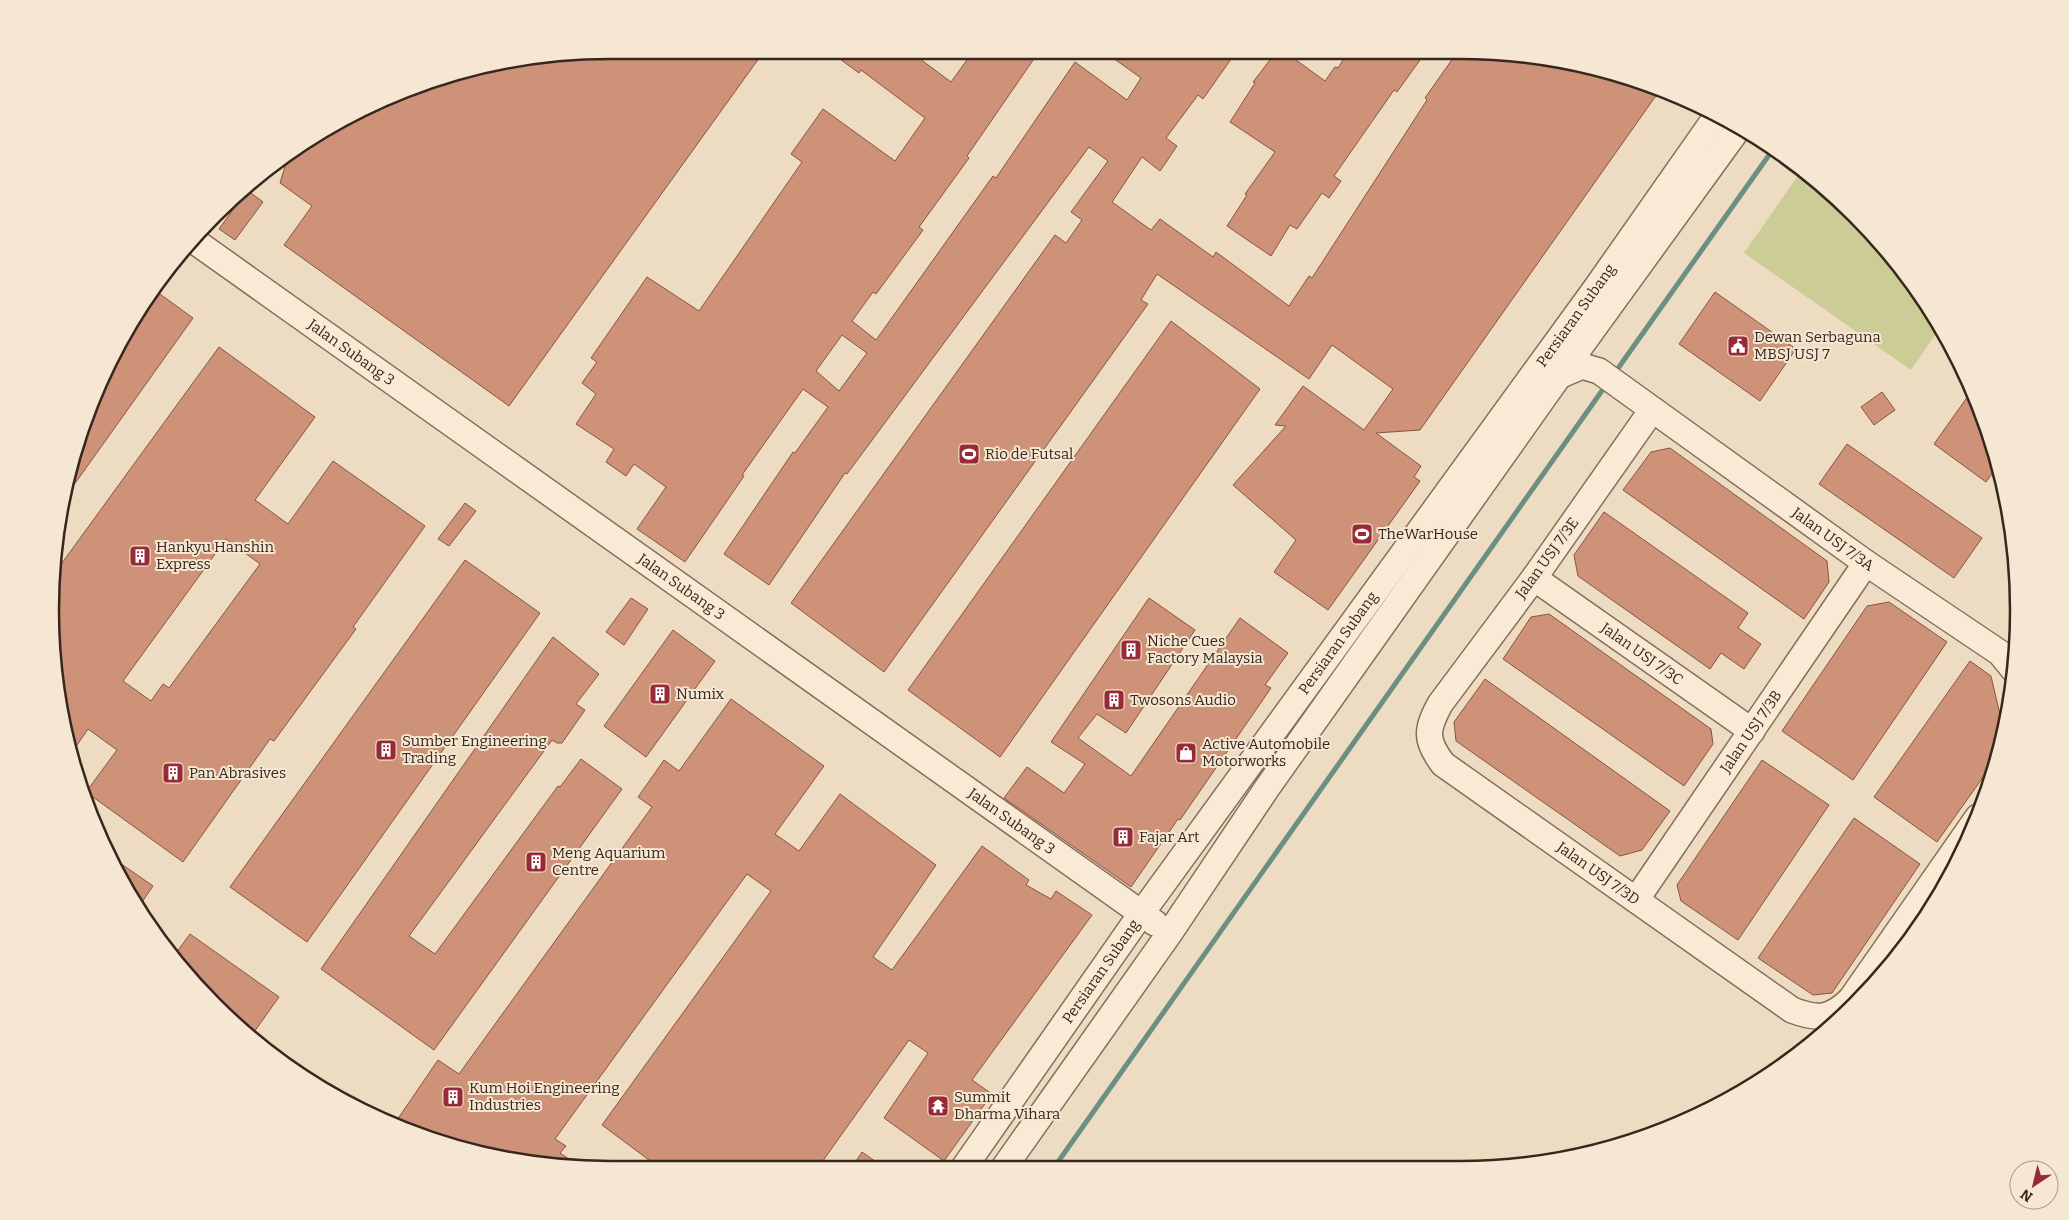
<svg xmlns="http://www.w3.org/2000/svg" width="2069" height="1220" viewBox="0 0 2069 1220" font-family="Bitter,serif">
<rect width="100%" height="100%" fill="#eedcc2"/>
<!-- green -->
<path fill="#cccc96" d="M 1802,170 L 1855,214 L 1924,299 L 1940,328 L 1911,370 L 1744,253 Z"/>
<g fill="none" stroke-linecap="round" stroke-linejoin="round">
<!-- stream -->
<g stroke="#6b8f82" stroke-width="5">
<path d="M 1614,374 L 1774,148"/>
<path d="M 1053,1169 L 1606,385"/>
</g>
</g>
<!-- building -->
<g fill="#cd9278" stroke="#88543f" fill-rule="evenodd">
<path d="M 1458,51 L 1496,51 L 1639,80 L 1660,90 L 1420,430 L 1376,433 L 1421,466 L 1414,477 L 1420,481 L 1328,610 L 1274,572 L 1296,540 L 1233,485 L 1286,426 L 1275,425 L 1303,386 L 1364,430 L 1393,389 L 1332,345 L 1309,379 L 1157,274 L 1141,300 L 1148,304 L 884,672 L 791,603 L 1055,235 L 1066,243 L 1082,220 L 1071,212 L 1108,161 L 1089,147 L 847,474 L 845,473 L 769,585 L 724,554 L 793,452 L 795,453 L 828,407 L 803,389 L 742,475 L 744,476 L 685,562 L 637,529 L 666,487 L 634,464 L 626,476 L 606,462 L 614,449 L 576,424 L 596,394 L 582,383 L 597,362 L 591,358 L 647,277 L 699,311 L 802,162 L 791,154 L 823,109 L 895,161 L 925,118 L 861,70 L 859,73 L 833,54 L 912,53 L 951,82 L 972,53 L 1038,53 L 967,156 L 969,158 L 919,227 L 923,230 L 876,294 L 873,292 L 852,321 L 876,340 L 993,176 L 996,178 L 1075,62 L 1127,100 L 1141,78 L 1106,53 L 1236,52 L 1203,99 L 1198,95 L 1166,138 L 1177,146 L 1160,171 L 1142,157 L 1112,202 L 1151,230 L 1160,219 L 1213,257 L 1216,252 L 1289,306 L 1309,276 L 1312,278 L 1427,100 L 1425,98 ZM 842,335 L 867,353 L 839,391 L 816,371 Z"/>
<path d="M 1276,52 L 1285,52 L 1325,81 L 1335,67 L 1338,68 L 1348,52 L 1408,52 L 1420,60 L 1397,92 L 1394,90 L 1334,176 L 1341,181 L 1329,198 L 1322,193 L 1297,229 L 1290,225 L 1271,256 L 1227,226 L 1247,195 L 1245,194 L 1275,152 L 1230,122 L 1255,83 L 1253,82 Z"/>
<path d="M 762,54 L 509,406 L 284,245 L 312,206 L 280,183 L 289,153 L 362,108 L 430,80 L 537,55 Z"/>
<path d="M 247,190 L 263,202 L 235,240 L 219,229 Z"/>
<path d="M 153,289 L 193,318 L 61,503 L 69,465 L 108,363 L 145,299 Z"/>
<path d="M 1715,292 L 1796,349 L 1760,401 L 1679,344 Z"/>
<path d="M 1171,321 L 1260,389 L 1000,757 L 908,690 Z"/>
<path d="M 219,347 L 315,417 L 255,500 L 288,524 L 333,461 L 425,526 L 353,627 L 356,629 L 274,741 L 270,739 L 183,862 L 86,792 L 117,750 L 88,729 L 71,754 L 61,720 L 51,646 L 54,574 ZM 226,539 L 260,564 L 169,688 L 163,684 L 151,701 L 123,681 Z"/>
<path d="M 1973,389 L 1998,466 L 1986,482 L 1934,444 Z"/>
<path d="M 1882,392 L 1895,410 L 1874,425 L 1861,407 Z"/>
<path d="M 1847,444 L 1982,538 L 1954,578 L 1819,484 Z"/>
<path d="M 1670,448 L 1827,561 L 1829,582 L 1804,619 L 1623,490 L 1651,452 Z"/>
<path d="M 465,503 L 476,511 L 449,546 L 438,539 Z"/>
<path d="M 1604,512 L 1748,613 L 1738,628 L 1761,644 L 1744,669 L 1721,653 L 1710,669 L 1578,576 L 1574,555 Z"/>
<path d="M 465,560 L 540,613 L 307,942 L 230,887 Z"/>
<path d="M 631,598 L 648,609 L 624,645 L 606,632 Z"/>
<path d="M 1149,598 L 1195,630 L 1126,733 L 1097,714 L 1078,738 L 1131,776 L 1240,618 L 1288,653 L 1265,685 L 1271,688 L 1180,820 L 1178,819 L 1131,887 L 1004,798 L 1027,767 L 1064,793 L 1085,764 L 1051,742 Z"/>
<path d="M 1889,602 L 1947,642 L 1853,780 L 1782,731 L 1867,606 Z"/>
<path d="M 1549,614 L 1711,729 L 1713,744 L 1684,786 L 1503,659 L 1531,617 Z"/>
<path d="M 673,630 L 715,661 L 646,757 L 604,726 Z"/>
<path d="M 553,637 L 599,674 L 576,704 L 585,710 L 562,743 L 557,743 L 552,740 L 409,936 L 435,954 L 558,786 L 560,787 L 581,759 L 622,789 L 434,1050 L 321,969 Z"/>
<path d="M 1970,661 L 1991,676 L 2004,732 L 1996,759 L 1937,842 L 1874,797 Z"/>
<path d="M 1485,679 L 1670,811 L 1642,850 L 1620,856 L 1456,741 L 1454,722 Z"/>
<path d="M 731,699 L 824,766 L 775,834 L 799,851 L 840,794 L 936,865 L 873,957 L 892,970 L 982,846 L 1029,880 L 1026,885 L 1051,899 L 1056,891 L 1092,915 L 972,1080 L 992,1094 L 944,1161 L 884,1118 L 928,1053 L 909,1040 L 817,1169 L 661,1169 L 602,1125 L 771,891 L 747,874 L 555,1139 L 566,1146 L 560,1153 L 584,1169 L 573,1169 L 430,1140 L 395,1123 L 438,1060 L 459,1074 L 652,807 L 638,797 L 664,760 L 679,771 Z"/>
<path d="M 1762,760 L 1829,805 L 1738,940 L 1681,901 L 1677,885 Z"/>
<path d="M 1854,818 L 1920,864 L 1832,993 L 1813,995 L 1758,958 Z"/>
<path d="M 107,854 L 153,886 L 138,908 L 125,890 Z"/>
<path d="M 190,934 L 279,997 L 252,1035 L 189,979 L 173,957 Z"/>
<path d="M 862,1152 L 886,1169 L 851,1169 Z"/>
</g>
<g fill="none" stroke-linecap="round" stroke-linejoin="round">
<!-- minor casing -->
<g stroke="#886d59" stroke-width="28">
<g id="minor">
<path id="s1" d="M 193,240 L 1155,923"/>
<path id="s2" d="M 1559,376 L 1582,366 L 1599,371 L 1866,563 L 2000,653 L 2013,669"/>
<path id="s3" d="M 1652,410 L 1534,578 L 1440,704 C 1426,730 1425,740 1443,764 L 1792,1010 C 1818,1020 1831,1019 1851,999 L 1978,817"/>
<path id="s4" d="M 1534,578 L 1752,731"/>
<path id="s5" d="M 1636,900 L 1866,563"/>
<path id="s6" d="M 963,1169 L 1141,914 L 1596,288 L 1716,117"/>
<path d="M 1003,1169 L 1169,934 L 1267,788 L 1559,376 L 1738,129"/>
</g>
</g>
<!-- minor -->
<use href="#minor" stroke="#f9ead6" stroke-width="25"/>
</g>
<!-- icons -->
<defs>
<g id="civic-square" transform="scale(1.125)"><rect x="-9" y="-9" width="18" height="18" rx="4" fill="#982936" stroke="#f6e7d2"/><path d="M-.6-6.5H3V-4.5H.6V-3L4-1V1h2V6H-6V1h2V-1L-.6-3ZM-1.2 2.5V6h2.4V2.5Z" fill="#fff"/></g>
<g id="stadium-square" transform="scale(1.125)"><rect x="-9" y="-9" width="18" height="18" rx="4" fill="#982936" stroke="#f6e7d2"/><path d="M0-5a6.5 5 0 1 0 0 10a6.5 5 0 1 0 0-10ZM-3.5-1.8h7v3.6h-7Z" fill="#fff"/></g>
<g id="building-square" transform="scale(1.125)"><rect x="-9" y="-9" width="18" height="18" rx="4" fill="#982936" stroke="#f6e7d2"/><path d="M-4-6H4V6H1V3H-1V6H-4ZM-2.5-4.3h1.7v1.8h-1.7ZM.8-4.3h1.7v1.8H.8ZM-2.5-1h1.7V.8h-1.7ZM.8-1h1.7V.8H.8Z" fill="#fff"/></g>
<g id="shop-square" transform="scale(1.125)"><rect x="-9" y="-9" width="18" height="18" rx="4" fill="#982936" stroke="#f6e7d2"/><path d="M-5-2.5h2.3a2.7 3.5 0 0 1 5.4 0H5L5.5 6h-11ZM-1.5-2.5h3a1.5 2.3 0 0 0-3 0Z" fill="#fff"/></g>
<g id="temple-square" transform="scale(1.125)"><rect x="-9" y="-9" width="18" height="18" rx="4" fill="#982936" stroke="#f6e7d2"/><path d="M0-6L5-2H3V0L6.5 2.5H4V6H1.5V3h-3V6H-4V2.5H-6.5L-3 0V-2H-5Z" fill="#fff"/></g>
</defs>
<g fill-rule="evenodd">
<use href="#civic-square" x="1738" y="346"/>
<use href="#stadium-square" x="969" y="454"/>
<use href="#stadium-square" x="1362" y="534"/>
<use href="#building-square" x="140" y="556"/>
<use href="#building-square" x="1131" y="650"/>
<use href="#building-square" x="660" y="694"/>
<use href="#building-square" x="1114" y="700"/>
<use href="#building-square" x="386" y="750"/>
<use href="#shop-square" x="1186" y="753"/>
<use href="#building-square" x="173" y="773"/>
<use href="#building-square" x="1123" y="837"/>
<use href="#building-square" x="536" y="862"/>
<use href="#building-square" x="453" y="1097"/>
<use href="#temple-square" x="938" y="1106"/>
</g>
<g text-anchor="middle" dominant-baseline="central" stroke-width="4" stroke-linejoin="round" paint-order="stroke">
<!-- street labels -->
<g font-size="15" fill="#38271e" stroke="#f6e7d2">
<text stroke="none"><textPath href="#s6" startOffset="1051">Persiaran Subang</textPath></text>
<text stroke="none"><textPath href="#s1" startOffset="194">Jalan Subang 3</textPath></text>
<text stroke="none"><textPath href="#s2" startOffset="331">Jalan USJ 7/3A</textPath></text>
<text transform="translate(1547 558) rotate(-54)">Jalan USJ 7/3E</text>
<text stroke="none"><textPath href="#s1" startOffset="599">Jalan Subang 3</textPath></text>
<text stroke="none"><textPath href="#s6" startOffset="646">Persiaran Subang</textPath></text>
<text stroke="none"><textPath href="#s4" startOffset="132">Jalan USJ 7/3C</textPath></text>
<text stroke="none"><textPath href="#s5" startOffset="204">Jalan USJ 7/3B</textPath></text>
<text stroke="none"><textPath href="#s1" startOffset="1004">Jalan Subang 3</textPath></text>
<text stroke="none"><textPath href="#s3" startOffset="618">Jalan USJ 7/3D</textPath></text>
<text stroke="none"><textPath href="#s6" startOffset="241">Persiaran Subang</textPath></text>
</g>
<!-- poi labels -->
<g font-size="15" fill="#38271e" stroke="#f6e7d2" text-anchor="start">
<text x="1754" y="337">Dewan Serbaguna<tspan x="1754" dy="17">MBSJ USJ 7</tspan></text>
<text x="985" y="454">Rio de Futsal</text>
<text x="1378" y="534">TheWarHouse</text>
<text x="156" y="547">Hankyu Hanshin<tspan x="156" dy="17">Express</tspan></text>
<text x="1147" y="641">Niche Cues<tspan x="1147" dy="17">Factory Malaysia</tspan></text>
<text x="676" y="694">Numix</text>
<text x="1130" y="700">Twosons Audio</text>
<text x="402" y="741">Sumber Engineering<tspan x="402" dy="17">Trading</tspan></text>
<text x="1202" y="744">Active Automobile<tspan x="1202" dy="17">Motorworks</tspan></text>
<text x="189" y="773">Pan Abrasives</text>
<text x="1139" y="837">Fajar Art</text>
<text x="552" y="853">Meng Aquarium<tspan x="552" dy="17">Centre</tspan></text>
<text x="469" y="1088">Kum Hoi Engineering<tspan x="469" dy="17">Industries</tspan></text>
<text x="954" y="1097">Summit<tspan x="954" dy="17">Dharma Vihara</tspan></text>
</g>
</g>
<!-- crop -->
<path d="M0 0H2069V1220H0ZM610 59H1459A551 551 0 0 1 2010 610V610A551 551 0 0 1 1459 1161H610A551 551 0 0 1 59 610V610A551 551 0 0 1 610 59Z" fill="#f6e7d2" fill-rule="evenodd"/>
<path fill="none" stroke="#38271e" stroke-width="2.5" d="M610 59H1459A551 551 0 0 1 2010 610V610A551 551 0 0 1 1459 1161H610A551 551 0 0 1 59 610V610A551 551 0 0 1 610 59Z"/>
<!-- north arrow -->
<g transform="translate(2034 1185) rotate(215)"><circle r="24" fill="#f6e7d2" stroke="#aa9a8a"/>
<path d="M0-4L9 19L0 12L-9 19Z" fill="#982936"/>
<text y="-8" font-size="14" font-weight="bold" text-anchor="middle" fill="#38271e">N</text>
</g>
</svg>
